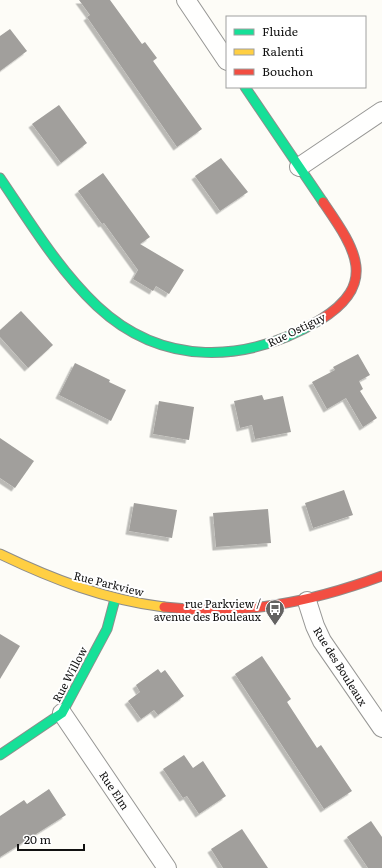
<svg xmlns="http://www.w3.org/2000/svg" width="382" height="868" viewBox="0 0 382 868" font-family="Literata,serif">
<defs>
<filter id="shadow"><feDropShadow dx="-3.5" dy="3.5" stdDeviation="0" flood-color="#0004"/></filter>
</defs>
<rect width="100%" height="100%" fill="#fdfcf7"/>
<!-- building -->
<g fill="#a19f9c" filter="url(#shadow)">
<path d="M 79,0 L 110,0 L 142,44 L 145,42 L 157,58 L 153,61 L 202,129 L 177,147 L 87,17 L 90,15 Z"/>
<path d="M 10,29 L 27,51 L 0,71 L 0,36 Z"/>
<path d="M 59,105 L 87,143 L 61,163 L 32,124 Z"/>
<path d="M 221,158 L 248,192 L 220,211 L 195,176 Z"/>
<path d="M 103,173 L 150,237 L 140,244 L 184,270 L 169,294 L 156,286 L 153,291 L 133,279 L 138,270 L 104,223 L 102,224 L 78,191 Z"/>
<path d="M 21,311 L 53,345 L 28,368 L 0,337 L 0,330 Z"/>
<path d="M 358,354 L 370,375 L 359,381 L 363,389 L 360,391 L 377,418 L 363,427 L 346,398 L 327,409 L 312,382 L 335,370 L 333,367 Z"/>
<path d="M 75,363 L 110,380 L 109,382 L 126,390 L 111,421 L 59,395 Z"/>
<path d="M 262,395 L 264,400 L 283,396 L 291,432 L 255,439 L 252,425 L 240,428 L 234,401 Z"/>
<path d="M 159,401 L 194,407 L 189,440 L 153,434 Z"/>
<path d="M 0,438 L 34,461 L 15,488 L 0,478 Z"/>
<path d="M 344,490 L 353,515 L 313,528 L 305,503 Z"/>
<path d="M 134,503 L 177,510 L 172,538 L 129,531 Z"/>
<path d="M 268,509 L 271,543 L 216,547 L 213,513 Z"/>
<path d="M 0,634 L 20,646 L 0,679 Z"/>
<path d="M 262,656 L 291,699 L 287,702 L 317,748 L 321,745 L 352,791 L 324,809 L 235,674 Z"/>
<path d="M 158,669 L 161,673 L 165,670 L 184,696 L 158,715 L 154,710 L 141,719 L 128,701 L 140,692 L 136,685 Z"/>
<path d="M 184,755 L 193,768 L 203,761 L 226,796 L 199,814 L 187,796 L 183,798 L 163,769 Z"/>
<path d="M 49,789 L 66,815 L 0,857 L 0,816 L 24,800 L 27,804 Z"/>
<path d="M 371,821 L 382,837 L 382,868 L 368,868 L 347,837 Z"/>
<path d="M 242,829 L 268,868 L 223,868 L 211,849 Z"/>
</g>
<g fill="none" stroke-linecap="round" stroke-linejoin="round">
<!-- street casing -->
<g stroke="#979795" stroke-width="20">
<g id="street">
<path d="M 186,0 L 227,61"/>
<path d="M 299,167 L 382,111"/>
<path d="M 307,601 L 315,626 L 322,641 L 382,728"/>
<path d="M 62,713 L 167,868"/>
</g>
</g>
<!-- fast casing -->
<g stroke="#8e8d8b" stroke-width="11">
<g id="fast">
<path d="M 245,87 L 323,202"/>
<path d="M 0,178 C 30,222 58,269 97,306 C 162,367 246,364 320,320"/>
<path d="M 0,755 L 62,713 L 107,629 L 115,599"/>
</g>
</g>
<!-- slow casing -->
<g stroke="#8e8d8b" stroke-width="11">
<path id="slow" d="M 0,554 C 52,579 106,600 164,607"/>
</g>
<!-- jam casing -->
<g stroke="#8e8d8b" stroke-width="11">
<g id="jam">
<path d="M 320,320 C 381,283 353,246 323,202"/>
<path d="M 164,607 C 242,616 309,603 382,576"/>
</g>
</g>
<!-- street -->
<use href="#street" stroke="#fffffe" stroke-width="18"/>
<!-- fast -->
<use href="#fast" stroke="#16e098" stroke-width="9"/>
<!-- slow -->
<use href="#slow" stroke="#ffcf43" stroke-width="9"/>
<!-- jam -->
<use href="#jam" stroke="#f24e42" stroke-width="9"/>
</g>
<!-- icons -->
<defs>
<g id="bus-pin" transform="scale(1)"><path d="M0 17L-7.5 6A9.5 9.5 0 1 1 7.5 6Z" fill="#646362" stroke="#fff"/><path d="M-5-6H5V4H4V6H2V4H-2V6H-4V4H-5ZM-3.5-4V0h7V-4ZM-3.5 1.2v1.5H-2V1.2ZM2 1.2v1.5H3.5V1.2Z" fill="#fff"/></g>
</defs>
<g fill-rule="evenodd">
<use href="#bus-pin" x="275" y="609"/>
</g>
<g text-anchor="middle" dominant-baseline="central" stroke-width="4" stroke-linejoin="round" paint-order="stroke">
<!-- street labels -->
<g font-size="11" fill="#111" stroke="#fff">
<text transform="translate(296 329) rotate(-26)">Rue Ostiguy</text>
<text transform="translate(109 583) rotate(14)">Rue Parkview</text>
<text transform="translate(341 666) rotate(58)">Rue des Bouleaux</text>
<text transform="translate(69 674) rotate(-62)">Rue Willow</text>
<text transform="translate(115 790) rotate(56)">Rue Elm</text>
</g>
<!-- poi labels -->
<g font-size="11" fill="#111" stroke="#fff" text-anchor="end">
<text x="261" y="603">rue Parkview /<tspan x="261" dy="13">avenue des Bouleaux</tspan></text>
</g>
</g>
<!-- legend -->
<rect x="226" y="16" width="140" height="72" fill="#ffffff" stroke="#a0a0a0"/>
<rect x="234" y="29" width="20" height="6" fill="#16e098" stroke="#a0a0a0"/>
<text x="262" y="36" font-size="12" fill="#111111">Fluide</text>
<rect x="234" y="49" width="20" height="6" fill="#ffcf43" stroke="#a0a0a0"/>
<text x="262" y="56" font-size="12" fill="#111111">Ralenti</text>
<rect x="234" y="69" width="20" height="6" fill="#f24e42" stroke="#a0a0a0"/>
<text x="262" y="76" font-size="12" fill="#111111">Bouchon</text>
<!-- scale -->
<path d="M18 844v6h66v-6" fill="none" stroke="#111111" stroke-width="2"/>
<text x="24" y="844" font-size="12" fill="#111111" stroke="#ffffff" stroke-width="3" paint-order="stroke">20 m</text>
</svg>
